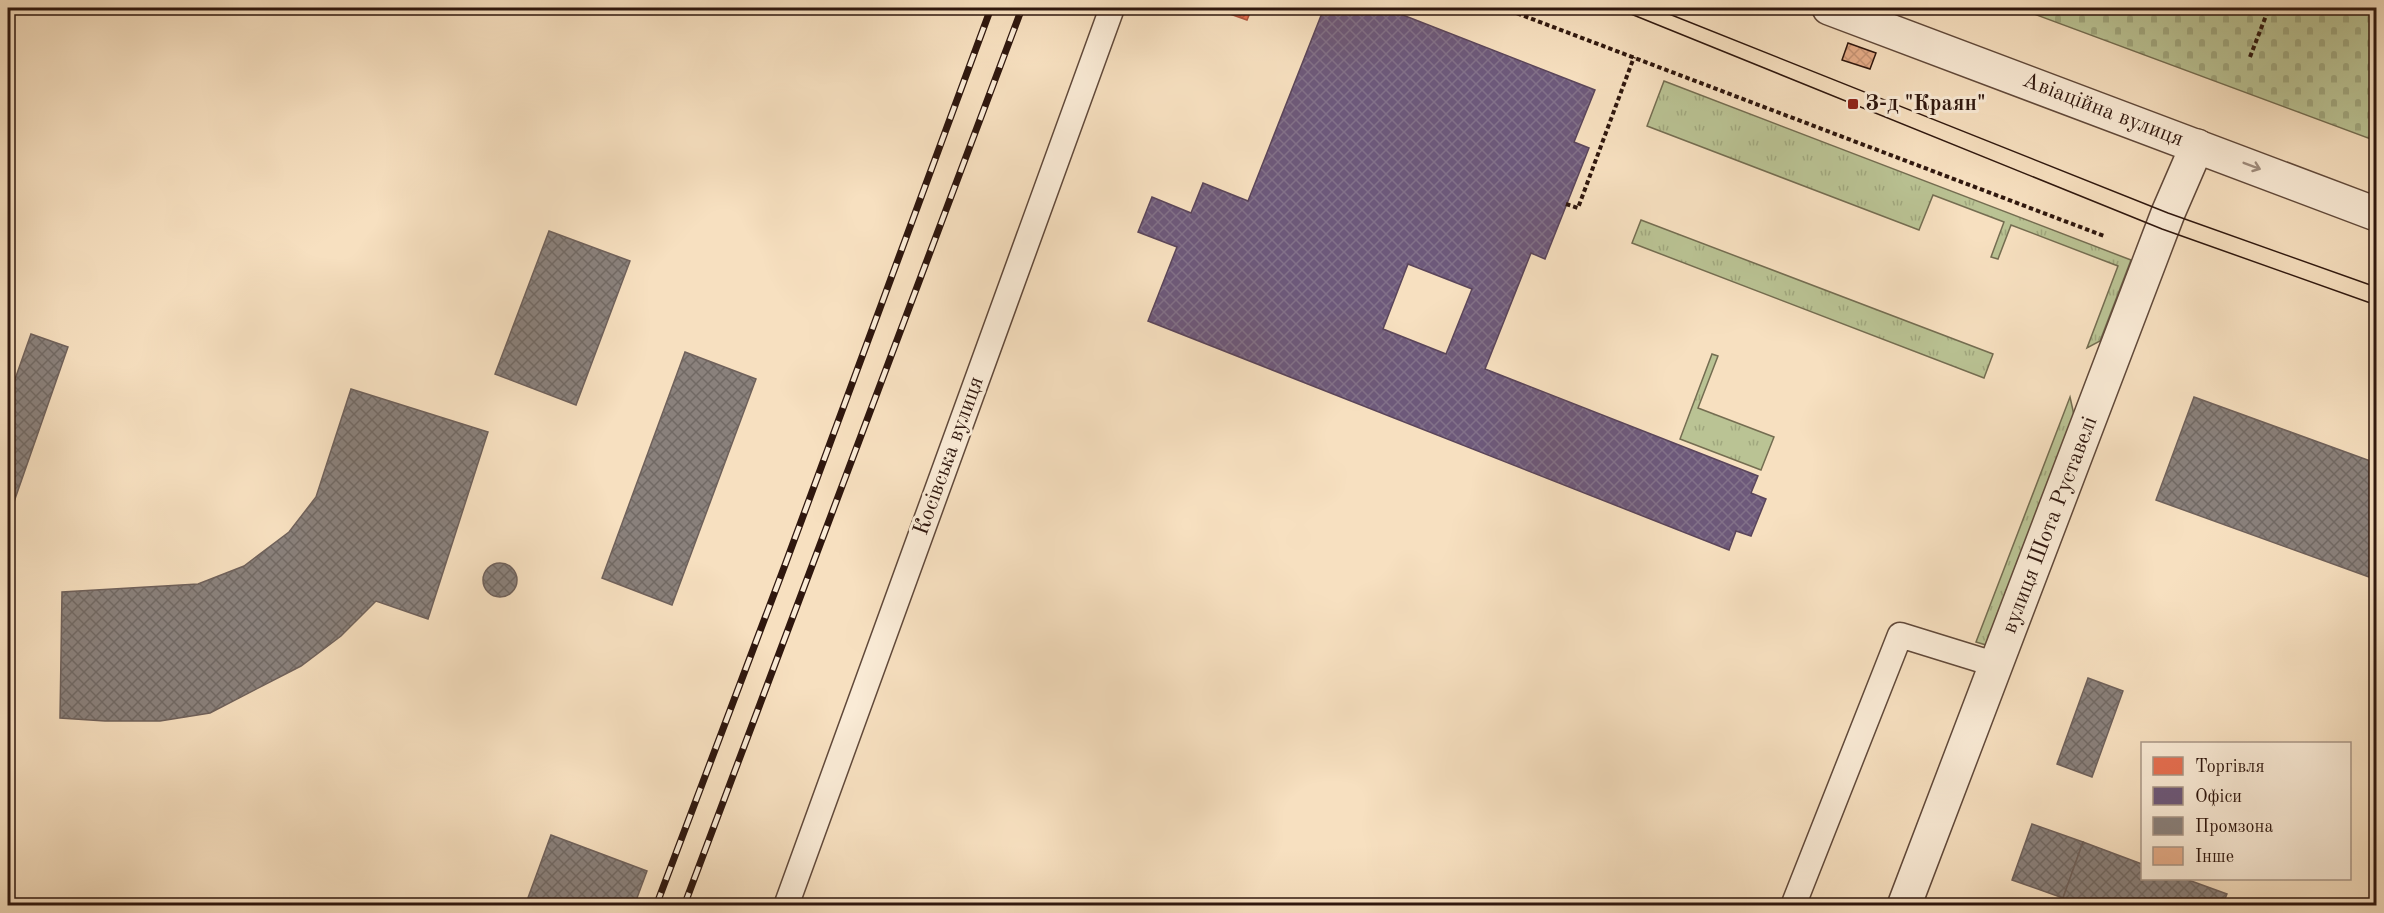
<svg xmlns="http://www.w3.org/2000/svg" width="2384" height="913" viewBox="0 0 2384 913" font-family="'Old Standard TT',serif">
<defs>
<pattern id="grass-tufts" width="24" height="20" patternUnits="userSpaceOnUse" patternTransform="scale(1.5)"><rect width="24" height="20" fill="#bac394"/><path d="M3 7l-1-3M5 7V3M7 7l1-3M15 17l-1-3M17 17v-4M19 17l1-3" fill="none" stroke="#a0a77e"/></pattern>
<pattern id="cemetery-stones" width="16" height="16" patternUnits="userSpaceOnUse" patternTransform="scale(1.5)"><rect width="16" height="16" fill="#bac394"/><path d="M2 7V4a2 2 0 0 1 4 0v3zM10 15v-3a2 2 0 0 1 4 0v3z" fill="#a0a77e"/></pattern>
<pattern id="shops-cross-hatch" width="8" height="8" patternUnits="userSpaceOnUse" patternTransform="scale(1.5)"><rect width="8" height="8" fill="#e76f51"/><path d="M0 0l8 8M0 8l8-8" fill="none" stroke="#bc5a42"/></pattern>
<pattern id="offices-cross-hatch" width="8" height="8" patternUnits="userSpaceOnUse" patternTransform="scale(1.5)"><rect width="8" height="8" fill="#6d597a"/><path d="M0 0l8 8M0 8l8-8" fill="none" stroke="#827189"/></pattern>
<pattern id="industry-cross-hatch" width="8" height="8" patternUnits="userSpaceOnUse" patternTransform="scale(1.5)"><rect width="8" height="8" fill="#8a817c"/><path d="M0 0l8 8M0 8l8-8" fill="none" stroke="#716964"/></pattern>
<pattern id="building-cross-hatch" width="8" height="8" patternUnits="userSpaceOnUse" patternTransform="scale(1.5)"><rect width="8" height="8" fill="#e5ac88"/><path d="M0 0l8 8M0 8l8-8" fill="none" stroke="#c59374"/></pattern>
</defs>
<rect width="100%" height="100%" fill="#f7e0c0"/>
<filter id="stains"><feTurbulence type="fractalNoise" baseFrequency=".00333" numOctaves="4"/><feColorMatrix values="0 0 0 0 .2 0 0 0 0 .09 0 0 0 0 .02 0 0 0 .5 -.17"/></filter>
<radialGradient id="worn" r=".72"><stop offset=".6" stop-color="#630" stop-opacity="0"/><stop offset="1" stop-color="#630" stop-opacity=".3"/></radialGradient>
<!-- grass -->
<g fill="url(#grass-tufts)" stroke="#746d51" stroke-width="1.5">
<path d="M 1664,81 L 2131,260 L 2100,341 L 2087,348 L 2118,266 L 2011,225 L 1998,259 L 1991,257 L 2004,222 L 1933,195 L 1919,230 L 1647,126 Z"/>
<path d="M 1641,220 L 1993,354 L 1984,378 L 1632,243 Z"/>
<path d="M 1712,354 L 1718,356 L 1698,408 L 1774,437 L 1761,470 L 1680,439 Z"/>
<path d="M 2070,397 L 2074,415 L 1986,645 L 1976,642 Z"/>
</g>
<!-- cemetery -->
<path fill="url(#cemetery-stones)" stroke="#746d51" stroke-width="1.5" d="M 2018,8 L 2376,8 L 2376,141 Z"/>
<!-- shops -->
<path fill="url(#shops-cross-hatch)" stroke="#b0553d" stroke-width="1.5" d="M 1213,8 L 1252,8 L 1247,20 Z"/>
<!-- offices -->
<path fill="url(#offices-cross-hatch)" stroke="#5a455a" stroke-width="1.5" fill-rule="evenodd" d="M 1324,8 L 1385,8 L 1595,90 L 1574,142 L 1589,148 L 1545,259 L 1531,253 L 1485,369 L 1758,476 L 1751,493 L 1766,499 L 1751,536 L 1736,531 L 1729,550 L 1148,321 L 1177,247 L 1138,232 L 1152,197 L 1191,213 L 1203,183 L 1248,201 ZM 1408,264 L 1472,289 L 1446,354 L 1383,329 Z"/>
<!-- industry -->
<g fill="url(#industry-cross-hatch)" stroke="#6f615b" stroke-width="1.5">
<path d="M 549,231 L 630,261 L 576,405 L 495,374 Z"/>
<path d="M 31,334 L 68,347 L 8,519 L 8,399 Z"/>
<path d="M 685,352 L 756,379 L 672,605 L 602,578 Z"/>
<path d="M 351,389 L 488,432 L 428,619 L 376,601 L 341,636 L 301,666 L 210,713 L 160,721 L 105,721 L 60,718 L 62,592 L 198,584 L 244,566 L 289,532 L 316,497 Z"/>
<path d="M 2194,397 L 2376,463 L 2376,555 L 2369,577 L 2156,500 Z"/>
<circle cx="500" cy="580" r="17"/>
<path d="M 2088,678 L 2123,691 L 2092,777 L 2057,764 Z"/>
<path d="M 2032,824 L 2083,842 L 2063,898 L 2012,880 Z"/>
<path d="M 551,835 L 647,871 L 634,906 L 525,906 Z"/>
<path d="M 2083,842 L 2142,864 L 2142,878 L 2183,878 L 2227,894 L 2222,906 L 2082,906 L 2063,898 Z"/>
</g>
<!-- building -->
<path fill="url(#building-cross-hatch)" stroke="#2f170e" stroke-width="1.5" d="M 1848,43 L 1876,53 L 1870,69 L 1842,60 Z"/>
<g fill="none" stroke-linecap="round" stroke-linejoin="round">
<!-- lane casing -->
<g stroke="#61493a" stroke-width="27">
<g id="lane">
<path d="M 786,906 L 1112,8"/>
<path d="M 1793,906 L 1900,635 L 1997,665"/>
</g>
</g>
<!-- street casing -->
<g stroke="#61493a" stroke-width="36">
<g id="street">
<path d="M 1829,8 L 2376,214"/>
<path d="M 1904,906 L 2168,213 L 2197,146"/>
</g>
</g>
<!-- path -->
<g stroke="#2f170e" stroke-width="4" stroke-dasharray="4.5 3" stroke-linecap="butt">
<path d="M 1503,8 L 2104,236"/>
<path d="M 2250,57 L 2269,8"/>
<path d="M 1566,204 L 1578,208 L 1634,57"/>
</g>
<!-- lane -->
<use href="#lane" stroke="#faebd6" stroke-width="24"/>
<!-- street -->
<use href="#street" stroke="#faebd6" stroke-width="33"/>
<!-- tram -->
<g stroke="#2f170e" stroke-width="1.5">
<path d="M 1616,8 L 2162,229 L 2376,305"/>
<path d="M 1654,8 L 2168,213 L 2376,287"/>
</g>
<!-- rail casing -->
<g stroke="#2f170e" stroke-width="7">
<g id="rail">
<path d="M 656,906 L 785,565 L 991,8"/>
<path d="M 684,906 L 1022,8"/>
</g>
</g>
<!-- rail -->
<use href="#rail" stroke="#faebd6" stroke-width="4.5" stroke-dasharray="14" stroke-linecap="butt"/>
</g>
<!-- one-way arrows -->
<defs><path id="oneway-shaft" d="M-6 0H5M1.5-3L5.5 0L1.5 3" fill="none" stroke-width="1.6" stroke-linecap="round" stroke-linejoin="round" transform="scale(1.5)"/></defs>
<use stroke="#9f8c7c" href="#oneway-shaft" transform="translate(2252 166) rotate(21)"/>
<!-- markers -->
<rect fill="#8f2418" stroke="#faebd6" stroke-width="2" x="1847" y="98" width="12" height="12" rx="3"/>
<g text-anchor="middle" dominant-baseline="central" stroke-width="6" stroke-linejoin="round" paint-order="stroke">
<!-- poi labels -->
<g font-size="22" font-weight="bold" fill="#2f170e" stroke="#faebd6" text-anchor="start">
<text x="1865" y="104">З-д "Краян"</text>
</g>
<!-- street labels -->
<g font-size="22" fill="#2f170e" stroke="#faebd6">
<text transform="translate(2103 110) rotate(21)">Авіаційна вулиця</text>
<text transform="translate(949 456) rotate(-70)">Косівська вулиця</text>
<text transform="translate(2050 525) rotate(-69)">вулиця Шота Руставелі</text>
</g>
</g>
<!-- margin -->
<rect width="2384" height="913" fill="none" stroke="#f7e0c0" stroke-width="30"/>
<rect x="9" y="9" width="2366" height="895" fill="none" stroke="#2f170e" stroke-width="3"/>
<rect x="15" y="15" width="2354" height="883" fill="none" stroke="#2f170e" stroke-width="1.5"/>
<!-- legend -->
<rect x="2141" y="742" width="210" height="138" fill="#faebd6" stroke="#a99686" stroke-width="1.5"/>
<rect x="2153" y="757" width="30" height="18" fill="#e76f51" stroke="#a99686" stroke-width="1.5"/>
<text x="2195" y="772" font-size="18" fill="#2f170e">Торгівля</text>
<rect x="2153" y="787" width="30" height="18" fill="#6d597a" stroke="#a99686" stroke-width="1.5"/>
<text x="2195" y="802" font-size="18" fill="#2f170e">Офіси</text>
<rect x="2153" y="817" width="30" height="18" fill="#8a817c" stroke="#a99686" stroke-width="1.5"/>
<text x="2195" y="832" font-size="18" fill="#2f170e">Промзона</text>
<rect x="2153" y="847" width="30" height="18" fill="#e5ac88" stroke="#a99686" stroke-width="1.5"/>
<text x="2195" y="862" font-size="18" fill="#2f170e">Інше</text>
<rect width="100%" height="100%" filter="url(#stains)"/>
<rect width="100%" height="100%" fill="url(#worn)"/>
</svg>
